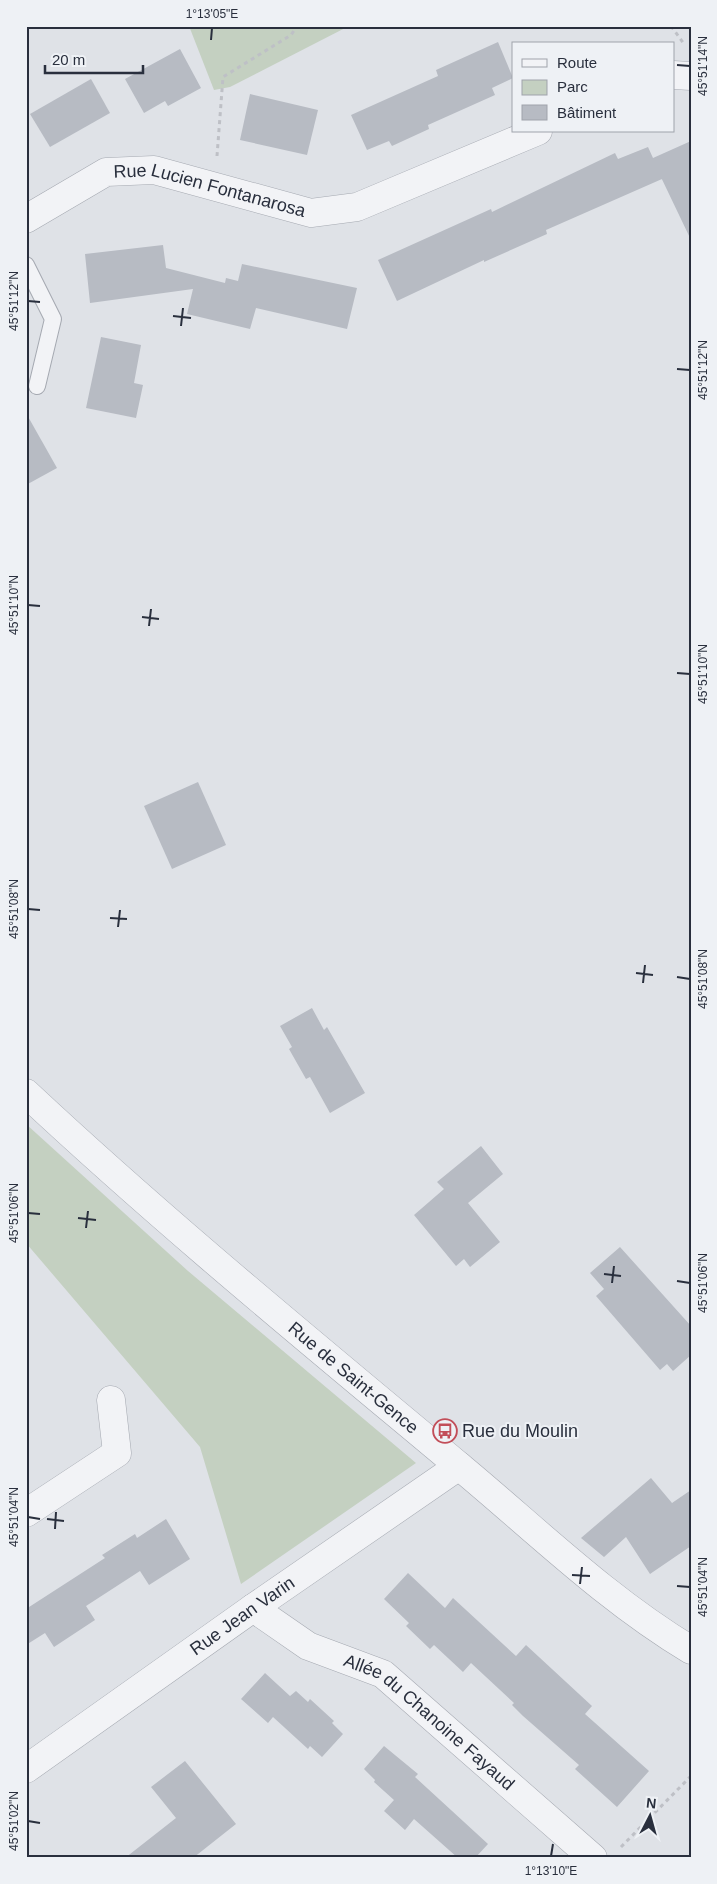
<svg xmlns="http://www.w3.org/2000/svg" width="717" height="1884" viewBox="0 0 717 1884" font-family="Arial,sans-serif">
<rect width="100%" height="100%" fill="#dfe2e7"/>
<!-- green -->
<g fill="#c4d0c1">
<path d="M 189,26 L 349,26 L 230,87 L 214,90 Z"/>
<path d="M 26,1124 L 188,1271 L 416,1463 L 241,1584 L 200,1447 L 26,1243 Z"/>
</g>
<!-- building -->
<g fill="#b7bbc3">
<path d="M 498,42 L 513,78 L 492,88 L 495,95 L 428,125 L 429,129 L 392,146 L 389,141 L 367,150 L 351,115 L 438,76 L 436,70 Z"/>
<path d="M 180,49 L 201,88 L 168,106 L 165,101 L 144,113 L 125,79 Z"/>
<path d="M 91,79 L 110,113 L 50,147 L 30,114 Z"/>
<path d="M 250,94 L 318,110 L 307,155 L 240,140 Z"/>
<path d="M 691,141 L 691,240 L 658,171 L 662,179 L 546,230 L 547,234 L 484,262 L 484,260 L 397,301 L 378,260 L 491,209 L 492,212 L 615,153 L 618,159 L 648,147 L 653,158 Z"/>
<path d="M 163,245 L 166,268 L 225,283 L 226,278 L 238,281 L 242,264 L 357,288 L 347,329 L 256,308 L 250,329 L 187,314 L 193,289 L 90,303 L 85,254 Z"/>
<path d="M 101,337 L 141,345 L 134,383 L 143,385 L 136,418 L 86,408 Z"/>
<path d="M 26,413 L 57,468 L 26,485 Z"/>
<path d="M 198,782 L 226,845 L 172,869 L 144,806 Z"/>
<path d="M 312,1008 L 324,1030 L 327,1027 L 365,1093 L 330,1113 L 310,1077 L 306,1079 L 289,1049 L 292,1047 L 280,1026 Z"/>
<path d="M 481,1146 L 503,1174 L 468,1203 L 500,1242 L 470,1267 L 464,1259 L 456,1266 L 414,1215 L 444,1189 L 437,1182 Z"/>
<path d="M 620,1247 L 691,1326 L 691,1355 L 673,1371 L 667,1364 L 660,1370 L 596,1296 L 604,1289 L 590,1273 Z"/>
<path d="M 651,1478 L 672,1503 L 691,1490 L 691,1546 L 650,1574 L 626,1537 L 604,1557 L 581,1538 Z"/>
<path d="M 166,1519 L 190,1559 L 149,1585 L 140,1571 L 86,1606 L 95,1620 L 54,1647 L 45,1633 L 26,1645 L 26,1609 L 105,1558 L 102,1555 L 135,1534 L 137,1538 Z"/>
<path d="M 408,1573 L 445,1608 L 453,1598 L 516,1656 L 526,1645 L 592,1706 L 585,1714 L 649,1771 L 617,1807 L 575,1769 L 579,1765 L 523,1716 L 512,1705 L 514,1703 L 471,1663 L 463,1672 L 434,1645 L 430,1649 L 406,1626 L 409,1623 L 384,1599 Z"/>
<path d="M 265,1673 L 290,1696 L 296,1691 L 308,1702 L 310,1699 L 334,1721 L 332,1723 L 343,1734 L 322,1757 L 310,1746 L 308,1749 L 273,1717 L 268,1723 L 241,1699 Z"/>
<path d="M 384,1746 L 418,1774 L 415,1777 L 488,1844 L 475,1858 L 458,1858 L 414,1819 L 405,1830 L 384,1811 L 394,1800 L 374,1782 L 375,1780 L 364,1769 Z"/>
<path d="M 185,1761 L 236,1824 L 193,1858 L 125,1858 L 176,1818 L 151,1787 Z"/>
</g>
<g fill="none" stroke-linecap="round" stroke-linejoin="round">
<!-- service casing -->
<g stroke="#a5a9b1" stroke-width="18">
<path id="service" d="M 26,265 L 53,319 L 37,386"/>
</g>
<!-- minor casing -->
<g stroke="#a5a9b1" stroke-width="29">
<g id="minor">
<path d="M 673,75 L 691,76"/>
<path id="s1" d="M 26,219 L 106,172 L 154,170 L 311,213 L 357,207 L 538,131"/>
<path d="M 26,1513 L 117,1453 L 111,1400"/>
<path id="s2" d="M 253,1608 L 308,1646 L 383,1674 L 593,1858"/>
<path id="s3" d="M 26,1769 L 253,1608 L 459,1466"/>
</g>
</g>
<!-- tertiary casing -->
<g stroke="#a5a9b1" stroke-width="29">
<g id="tertiary">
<path id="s4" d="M 26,1093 C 165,1223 313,1344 459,1466 C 535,1529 606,1599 691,1650"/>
</g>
</g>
<!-- path -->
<g stroke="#bec0c6" stroke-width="3" stroke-dasharray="4 4" stroke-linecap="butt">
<path d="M 671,26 L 684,44"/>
<path d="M 217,156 L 223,77 L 291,35 L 297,26"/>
<path d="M 621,1847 L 691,1776"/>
</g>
<!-- service -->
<use href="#service" stroke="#f2f3f6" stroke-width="16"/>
<!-- minor -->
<use href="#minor" stroke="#f2f3f6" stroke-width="28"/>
<!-- tertiary -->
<use href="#tertiary" stroke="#f2f3f6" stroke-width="28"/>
</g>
<!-- ticks -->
<path fill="none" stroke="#292f3d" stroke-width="2" d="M 211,40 L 212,28M 677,65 L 690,66M 28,301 L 40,302M 173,316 L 191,318M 181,326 L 183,308M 677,369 L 690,370M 28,605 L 40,606M 142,617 L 159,619M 149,626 L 151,609M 677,673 L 690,674M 28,909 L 40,910M 110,918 L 127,919M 118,927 L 120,910M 636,973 L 653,975M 677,977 L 690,979M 643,983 L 645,965M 28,1213 L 40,1214M 78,1218 L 96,1220M 86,1228 L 88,1211M 604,1274 L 621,1276M 677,1281 L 690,1283M 612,1283 L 614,1266M 28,1517 L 40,1519M 47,1519 L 64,1521M 55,1529 L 56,1512M 572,1575 L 590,1576M 580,1584 L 582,1567M 677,1586 L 690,1587M 28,1821 L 40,1823M 551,1856 L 553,1844"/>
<!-- icons -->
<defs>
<g id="bus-ring" transform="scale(1.25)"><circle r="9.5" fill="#eef1f5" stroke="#c24e59" stroke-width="1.5"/><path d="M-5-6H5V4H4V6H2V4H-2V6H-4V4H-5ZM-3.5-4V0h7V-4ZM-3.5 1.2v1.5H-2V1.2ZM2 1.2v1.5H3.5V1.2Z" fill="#c24e59"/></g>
</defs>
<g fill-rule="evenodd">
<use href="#bus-ring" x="445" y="1431"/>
</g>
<g text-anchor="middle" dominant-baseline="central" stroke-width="4" stroke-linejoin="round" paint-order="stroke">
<!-- street labels -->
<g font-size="18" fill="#292f3d" stroke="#eef1f5">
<text stroke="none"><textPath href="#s1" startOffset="199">Rue Lucien Fontanarosa</textPath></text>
<text stroke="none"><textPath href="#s4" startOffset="434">Rue de Saint-Gence</textPath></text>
<text stroke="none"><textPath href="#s3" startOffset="265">Rue Jean Varin</textPath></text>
<text stroke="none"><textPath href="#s2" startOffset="212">Allée du Chanoine Fayaud</textPath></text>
</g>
<!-- poi labels -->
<g font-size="18" fill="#292f3d" stroke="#eef1f5" text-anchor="start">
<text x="462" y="1431">Rue du Moulin</text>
</g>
</g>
<!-- border -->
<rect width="717" height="1884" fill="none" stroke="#eef1f5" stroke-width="55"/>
<!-- legend -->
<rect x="512" y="42" width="162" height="90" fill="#eef1f5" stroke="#9fa3ab"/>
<rect x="522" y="59" width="25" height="8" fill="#f2f3f6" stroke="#9fa3ab"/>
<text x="557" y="68" font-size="15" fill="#292f3d">Route</text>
<rect x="522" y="80" width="25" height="15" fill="#c4d0c1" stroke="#9fa3ab"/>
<text x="557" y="92" font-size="15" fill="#292f3d">Parc</text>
<rect x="522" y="105" width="25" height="15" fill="#b7bbc3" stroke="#9fa3ab"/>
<text x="557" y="118" font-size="15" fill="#292f3d">Bâtiment</text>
<!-- north arrow -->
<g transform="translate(650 1816) rotate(6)" stroke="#eef1f5" stroke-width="4" paint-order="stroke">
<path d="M0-4L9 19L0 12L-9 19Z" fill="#292f3d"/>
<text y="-8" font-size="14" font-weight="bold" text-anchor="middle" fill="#292f3d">N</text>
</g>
<!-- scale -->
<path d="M45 65v8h98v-8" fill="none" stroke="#292f3d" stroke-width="2.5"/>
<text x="52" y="65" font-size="15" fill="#292f3d" stroke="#eef1f5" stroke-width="4" paint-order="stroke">20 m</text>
<rect x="28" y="28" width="662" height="1828" fill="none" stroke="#292f3d" stroke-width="2"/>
<g font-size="12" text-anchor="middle" fill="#292f3d">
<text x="212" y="18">1°13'05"E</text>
<text transform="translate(703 66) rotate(-90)" y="4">45°51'14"N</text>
<text transform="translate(14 301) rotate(-90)" y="4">45°51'12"N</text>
<text transform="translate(703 370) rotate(-90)" y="4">45°51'12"N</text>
<text transform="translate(14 605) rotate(-90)" y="4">45°51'10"N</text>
<text transform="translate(703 674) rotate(-90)" y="4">45°51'10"N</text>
<text transform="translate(14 909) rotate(-90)" y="4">45°51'08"N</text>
<text transform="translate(703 979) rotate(-90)" y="4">45°51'08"N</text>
<text transform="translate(14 1213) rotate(-90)" y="4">45°51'06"N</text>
<text transform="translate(703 1283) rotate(-90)" y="4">45°51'06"N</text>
<text transform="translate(14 1517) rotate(-90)" y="4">45°51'04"N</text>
<text transform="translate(703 1587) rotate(-90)" y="4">45°51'04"N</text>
<text transform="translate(14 1821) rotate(-90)" y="4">45°51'02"N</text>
<text x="551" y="1875">1°13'10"E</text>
</g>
</svg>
